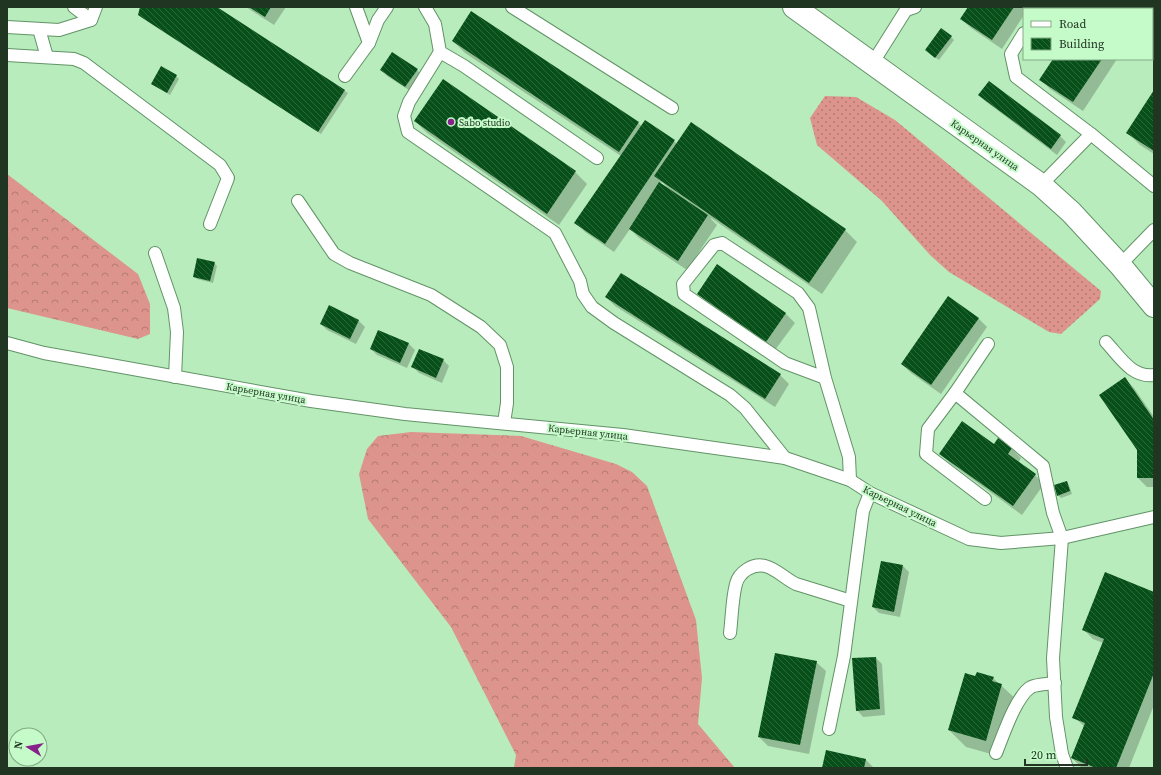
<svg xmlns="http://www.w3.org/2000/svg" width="1161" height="775" viewBox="0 0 1161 775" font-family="'Source Serif 4',serif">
<defs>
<pattern id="grass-dots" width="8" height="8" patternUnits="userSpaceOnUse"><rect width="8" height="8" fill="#dd948c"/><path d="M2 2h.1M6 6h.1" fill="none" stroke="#b37a72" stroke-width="1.8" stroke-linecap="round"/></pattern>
<pattern id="forest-crowns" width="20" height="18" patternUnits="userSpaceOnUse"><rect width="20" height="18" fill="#dd948c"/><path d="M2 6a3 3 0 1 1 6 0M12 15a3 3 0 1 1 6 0" fill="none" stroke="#b37a72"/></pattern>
<pattern id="building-back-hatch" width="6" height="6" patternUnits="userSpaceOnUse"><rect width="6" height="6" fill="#07501a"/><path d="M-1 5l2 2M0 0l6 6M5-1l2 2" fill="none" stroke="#2b673b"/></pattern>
</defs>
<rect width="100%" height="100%" fill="#b8ecbc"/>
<!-- grass -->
<path fill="url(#grass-dots)" d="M 825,96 L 856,97 L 895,120 L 1101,291 L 1100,299 L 1061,334 L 1049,332 L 949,272 L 930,255 L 882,201 L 817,145 L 810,118 Z"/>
<!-- forest -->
<g fill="url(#forest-crowns)">
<path d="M 7,174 L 138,274 L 150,304 L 150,334 L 138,339 L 7,308 Z"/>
<path d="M 411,432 L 521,436 L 616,464 L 632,472 L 647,486 L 696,620 L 702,678 L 698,724 L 735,768 L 514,768 L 516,755 L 451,627 L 368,519 L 359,474 L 367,449 L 378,436 Z"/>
</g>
<!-- shadow -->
<g fill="#0003" fill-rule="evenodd">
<path d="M 142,7 L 215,7 L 348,93 L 321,134 L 142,18 L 139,15 Z"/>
<path d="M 246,7 L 286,7 L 274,25 Z"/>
<path d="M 969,7 L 1029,7 L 1028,9 L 1024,9 L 1024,15 L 1002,49 L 971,28 L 961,19 Z"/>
<path d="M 951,37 L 954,40 L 939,60 L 929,53 Z"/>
<path d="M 453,41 L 638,123 L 642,126 L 674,141 L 677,144 L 691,124 L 845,230 L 857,242 L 822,294 L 711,218 L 711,219 L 717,225 L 687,270 L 639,238 L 630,229 L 614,252 L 585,232 L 576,223 L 621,156 L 465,53 ZM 662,182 L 669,189 L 660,184 Z"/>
<path d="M 1054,59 L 1117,59 L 1083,111 L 1050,89 L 1041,80 Z"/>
<path d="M 381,70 L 417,70 L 423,76 L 412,92 L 387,76 Z"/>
<path d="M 176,76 L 179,79 L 170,95 L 152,84 Z"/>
<path d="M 443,80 L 575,172 L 587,184 L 559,225 L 427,133 L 415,121 Z"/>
<path d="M 989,82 L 1060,136 L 1066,142 L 1057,155 L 985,101 L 979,95 Z"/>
<path d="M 1154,92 L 1154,154 L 1140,145 L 1128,133 Z"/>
<path d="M 214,263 L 217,266 L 213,283 L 197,279 L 194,276 Z"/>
<path d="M 698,293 L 785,313 L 795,323 L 775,350 L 707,303 Z"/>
<path d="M 606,297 L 780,375 L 789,384 L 775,407 L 615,306 Z"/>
<path d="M 330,306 L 359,321 L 365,327 L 356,344 L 327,330 L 321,324 Z"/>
<path d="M 978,318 L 987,327 L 941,394 L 911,373 L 902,364 Z"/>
<path d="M 409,344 L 415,350 L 407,368 L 377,355 L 371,349 Z"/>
<path d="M 443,360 L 449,366 L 442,383 L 419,373 L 413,367 Z"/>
<path d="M 1125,379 L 1134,388 L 1154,417 L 1154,487 L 1147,487 L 1138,478 L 1138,450 Z"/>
<path d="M 998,439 L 1012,449 L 1021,458 L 1018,463 L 1035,475 L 1044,484 L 1022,515 L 950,463 L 940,454 L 994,445 Z"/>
<path d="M 1067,482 L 1069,485 L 1072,494 L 1061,498 L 1058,495 Z"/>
<path d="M 903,566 L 909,572 L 900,617 L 879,613 L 873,607 Z"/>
<path d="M 1154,593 L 1154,705 L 1129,768 L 1081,767 L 1072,758 L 1085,727 L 1074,717 L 1103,643 L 1093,639 L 1084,630 Z"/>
<path d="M 876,658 L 882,664 L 885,715 L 863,717 L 857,710 Z"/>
<path d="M 816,662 L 826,671 L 809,754 L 768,746 L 759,737 Z"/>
<path d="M 976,678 L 993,678 L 1019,702 L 1002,757 L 966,747 L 949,730 Z"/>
<path d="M 866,760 L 874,768 L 823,768 Z"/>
</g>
<!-- building -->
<g fill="url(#building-back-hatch)">
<path d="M 140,7 L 217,7 L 345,90 L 318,132 L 138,15 Z"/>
<path d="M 249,7 L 271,7 L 265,17 Z"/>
<path d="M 968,7 L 1014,7 L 992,40 L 960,19 Z"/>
<path d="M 1088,7 L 1134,7 L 1137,9 L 1087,9 Z"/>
<path d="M 471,11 L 639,122 L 619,152 L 452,41 Z"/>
<path d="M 941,28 L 952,36 L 935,58 L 925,50 Z"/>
<path d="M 392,52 L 418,69 L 405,87 L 380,70 Z"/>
<path d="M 1053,59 L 1102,59 L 1073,102 L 1039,80 Z"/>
<path d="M 161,66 L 177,75 L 167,93 L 151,84 Z"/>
<path d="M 443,79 L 576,171 L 547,214 L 414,121 Z"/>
<path d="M 989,81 L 1061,135 L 1051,149 L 978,95 Z"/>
<path d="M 1154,90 L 1154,151 L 1126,133 Z"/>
<path d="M 645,120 L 675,140 L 605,244 L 574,223 Z"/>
<path d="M 691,122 L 846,229 L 809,283 L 654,176 Z"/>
<path d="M 659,182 L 708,215 L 678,261 L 629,229 Z"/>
<path d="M 197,258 L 215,262 L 210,281 L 193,277 Z"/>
<path d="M 717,264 L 786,313 L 766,342 L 697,294 Z"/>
<path d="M 621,273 L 781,374 L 765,399 L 605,297 Z"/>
<path d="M 948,296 L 979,318 L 931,385 L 901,364 Z"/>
<path d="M 329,305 L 359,320 L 350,339 L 320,324 Z"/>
<path d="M 378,330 L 409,343 L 400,363 L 370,349 Z"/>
<path d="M 419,349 L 444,359 L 436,378 L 411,367 Z"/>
<path d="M 1125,377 L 1154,420 L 1154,478 L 1137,478 L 1137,450 L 1099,395 Z"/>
<path d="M 962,421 L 994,444 L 998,438 L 1012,448 L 1008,454 L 1036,474 L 1013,506 L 939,454 Z"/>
<path d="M 1067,481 L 1070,491 L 1057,496 L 1054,485 Z"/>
<path d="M 881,561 L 903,565 L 894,612 L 872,607 Z"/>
<path d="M 1105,572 L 1154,592 L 1154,673 L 1116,768 L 1096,768 L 1071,758 L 1085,723 L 1072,718 L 1104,639 L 1082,630 Z"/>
<path d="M 775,653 L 817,661 L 800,745 L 758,737 Z"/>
<path d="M 876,657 L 880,709 L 856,711 L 852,658 Z"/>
<path d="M 977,672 L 994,677 L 992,681 L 1002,684 L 986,741 L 948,730 L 965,673 L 975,676 Z"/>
<path d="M 826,750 L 866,759 L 864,768 L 822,768 Z"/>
</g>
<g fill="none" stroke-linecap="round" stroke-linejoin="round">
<!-- service casing -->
<g stroke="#629367" stroke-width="14">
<g id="service">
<path d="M 74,7 L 91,20"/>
<path d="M 356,7 L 369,43"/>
<path d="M 425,7 L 435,24 L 440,52 L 464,66 L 597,158"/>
<path d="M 512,7 L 672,108"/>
<path d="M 1039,9 L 1041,7"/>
<path d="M 7,27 L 59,30 L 91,20 L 96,7"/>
<path d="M 39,29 L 47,57"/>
<path d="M 1024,33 L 1011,54 L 1016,77 L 1091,134 L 1041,185"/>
<path d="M 440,52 L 409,102 L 404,116 L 408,132 L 555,233 L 580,281 L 583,294 L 592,307 L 614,323 L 730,395 L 745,408 L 785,458"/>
<path d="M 7,55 L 74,59 L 84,63 L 220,165 L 228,178 L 210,224"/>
<path d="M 872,64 L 906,10 L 915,7"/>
<path d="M 345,76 L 369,43 L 378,20 L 387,7"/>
<path d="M 1091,134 L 1154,186"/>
<path d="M 298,201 L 334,254 L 350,263 L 431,295 L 481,327 L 500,345 L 507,367 L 507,403 L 504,423"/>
<path d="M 155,253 L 174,308 L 177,332 L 175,377"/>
<path d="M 1120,265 L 1154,230"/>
<path d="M 1106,342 C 1120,357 1132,378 1154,375"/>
<path d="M 7,343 L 44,353 L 311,401 L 405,414 L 623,435 L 785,458 L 850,480 L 870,493 L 969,539 L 1001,543 L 1062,538 L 1154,517"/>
<path d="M 988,344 L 955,393 L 1043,466 L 1053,513 L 1062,538 L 1053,658 L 1056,717 L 1062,754 L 1067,768"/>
<path d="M 825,378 L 785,363 L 684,294 L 683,284 L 714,245 L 722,243 L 798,293 L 809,308 L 825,378 L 849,457 L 850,480"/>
<path d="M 955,393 L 928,429 L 926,454 L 985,499"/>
<path d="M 730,633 C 732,617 732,599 736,584 C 739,572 753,563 765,566 C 777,569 785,579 796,584 L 851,601"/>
<path d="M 829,729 L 844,656 L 863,511 L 870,493"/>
<path d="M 996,753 C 1003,736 1016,696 1031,687 C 1037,684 1048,684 1055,683"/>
</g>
</g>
<!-- tertiary casing -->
<g stroke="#629367" stroke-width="24">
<path id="tertiary" d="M 794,7 L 1041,185 L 1071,212 L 1120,265 L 1154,306"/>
</g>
<!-- service -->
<use href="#service" stroke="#fff" stroke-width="12"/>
<!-- tertiary -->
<use href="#tertiary" stroke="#fff" stroke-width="22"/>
</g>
<!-- markers -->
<circle fill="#87228a" stroke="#c5fac9" stroke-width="1.5" cx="451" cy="122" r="4"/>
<g text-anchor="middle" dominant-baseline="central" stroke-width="4" stroke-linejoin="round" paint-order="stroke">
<!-- poi labels -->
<g font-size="10" fill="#203522" stroke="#c5fac9" text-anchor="start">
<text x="459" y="122">Sabo studio</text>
</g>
<!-- street labels -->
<g font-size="10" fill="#203522" stroke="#c5fac9">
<text transform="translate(985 145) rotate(35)">Карьерная улица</text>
<text transform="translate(266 393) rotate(10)">Карьерная улица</text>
<text transform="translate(588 432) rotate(6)">Карьерная улица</text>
<text transform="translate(900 506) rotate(26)">Карьерная улица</text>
</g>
</g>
<!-- border -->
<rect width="1161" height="775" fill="none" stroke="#203522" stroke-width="16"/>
<!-- legend -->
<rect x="1023" y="8" width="130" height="52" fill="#c5fac9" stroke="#83ab86"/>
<rect x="1031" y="21" width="20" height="6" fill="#ffffff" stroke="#83ab86"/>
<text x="1059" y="28" font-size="12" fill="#203522">Road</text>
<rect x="1031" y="38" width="20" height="12" fill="url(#building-back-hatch)" stroke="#83ab86"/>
<text x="1059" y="48" font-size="12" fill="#203522">Building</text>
<!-- north arrow -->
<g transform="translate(28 747) rotate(281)"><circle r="19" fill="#c5fac9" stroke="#83ab86"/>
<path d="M0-3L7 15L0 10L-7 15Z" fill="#87228a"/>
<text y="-6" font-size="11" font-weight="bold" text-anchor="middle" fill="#203522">N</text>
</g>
<!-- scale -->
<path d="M1025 759v6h62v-6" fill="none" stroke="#203522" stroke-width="2"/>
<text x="1031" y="759" font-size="12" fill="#203522" stroke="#c5fac9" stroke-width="3" paint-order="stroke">20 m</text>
</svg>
